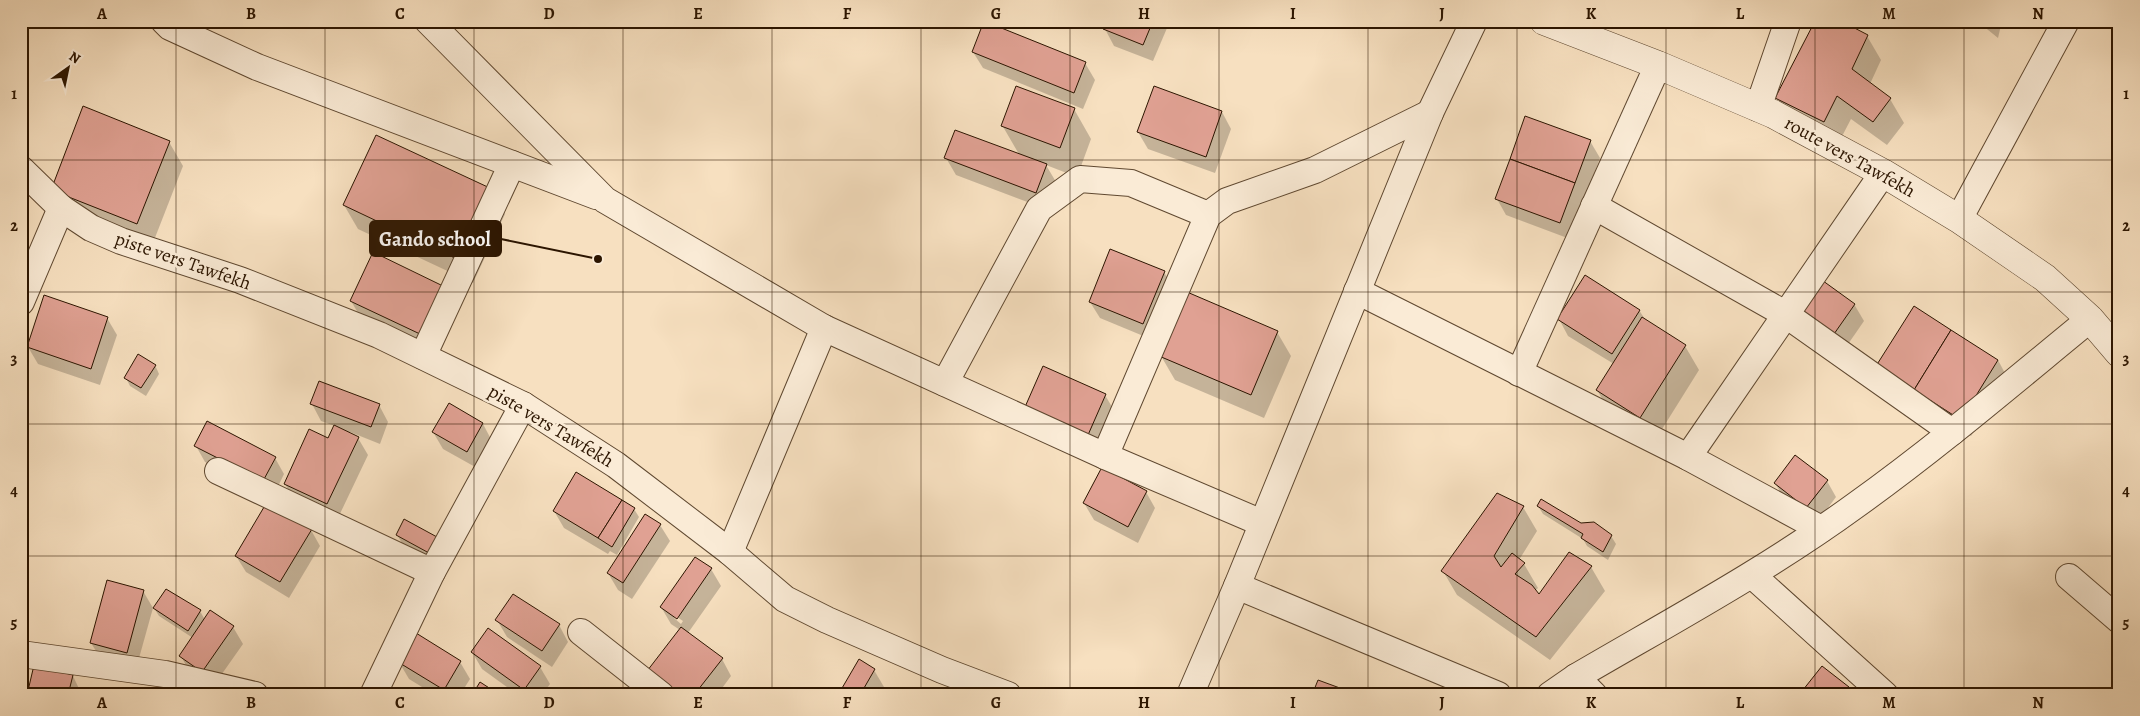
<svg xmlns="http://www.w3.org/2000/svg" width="2140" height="716" viewBox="0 0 2140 716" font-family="Alegreya,serif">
<rect width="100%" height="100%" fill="#f7e0c0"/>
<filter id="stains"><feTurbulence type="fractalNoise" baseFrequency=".004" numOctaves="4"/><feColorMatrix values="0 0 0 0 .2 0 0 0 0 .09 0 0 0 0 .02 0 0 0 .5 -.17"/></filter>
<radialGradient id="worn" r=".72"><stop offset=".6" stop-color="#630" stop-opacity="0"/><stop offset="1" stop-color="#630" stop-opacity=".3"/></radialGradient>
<!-- shadow -->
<g fill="#0003" fill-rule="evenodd">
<path d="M 1108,21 L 1170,21 L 1153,61 L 1114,46 L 1105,29 Z"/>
<path d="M 1977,21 L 2002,21 L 1998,38 Z"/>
<path d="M 1867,36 L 1881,60 L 1870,84 L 1890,99 L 1904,123 L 1887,145 L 1851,119 L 1837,146 L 1791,122 L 1777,98 Z"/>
<path d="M 973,52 L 1085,63 L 1095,80 L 1083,109 L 983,68 Z"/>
<path d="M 1155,88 L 1222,112 L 1231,129 L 1215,173 L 1148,149 L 1138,132 Z"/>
<path d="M 1074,109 L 1091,139 L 1077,177 L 1046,165 L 1056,182 L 1046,209 L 956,175 L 946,158 L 1020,156 L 1002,125 Z"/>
<path d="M 1590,141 L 1600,158 L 1570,239 L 1506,215 L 1497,199 Z"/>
<path d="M 169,142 L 183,166 L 151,248 L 66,214 L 52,190 Z"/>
<path d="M 491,190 L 505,214 L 473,283 L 358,229 L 344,205 Z"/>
<path d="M 374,254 L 429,351 L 361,318 L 351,301 Z"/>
<path d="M 1164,272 L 1174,289 L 1153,340 L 1100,318 L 1090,302 Z"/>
<path d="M 1854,304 L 1864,321 L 1844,350 L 1809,325 Z"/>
<path d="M 1639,310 L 1646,321 L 1685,346 L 1699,370 L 1654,442 L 1611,414 L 1597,390 L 1614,364 L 1568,336 L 1559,319 Z"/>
<path d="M 107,318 L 117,335 L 100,385 L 38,364 L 28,347 Z"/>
<path d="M 1277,332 L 1291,356 L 1264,418 L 1175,380 L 1161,356 Z"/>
<path d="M 1998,360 L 2007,377 L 1971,436 L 1887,383 Z"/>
<path d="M 155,365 L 159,374 L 146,396 L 130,386 L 126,378 Z"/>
<path d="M 1105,395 L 1115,412 L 1098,451 L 1036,423 Z"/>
<path d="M 312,404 L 379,405 L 388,422 L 380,444 L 350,432 L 349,434 L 358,438 L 368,455 L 337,520 L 295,501 L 285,484 L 329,440 L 335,426 L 321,421 Z"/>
<path d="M 449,405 L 483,424 L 492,441 L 477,468 L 443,449 L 433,432 Z"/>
<path d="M 196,446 L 275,458 L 284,474 L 273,497 L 205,462 Z"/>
<path d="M 1827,481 L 1836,497 L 1816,524 L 1785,500 L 1775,483 Z"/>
<path d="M 1146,492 L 1155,508 L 1138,543 L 1094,520 L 1084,503 Z"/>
<path d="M 1538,506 L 1611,536 L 1616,544 L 1608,560 L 1587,546 L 1583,539 L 1543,514 Z"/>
<path d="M 1523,507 L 1537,531 L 1519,560 L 1524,564 L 1538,588 L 1535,591 L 1539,597 L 1591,567 L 1605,591 L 1550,660 L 1457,595 L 1443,571 Z"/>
<path d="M 634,509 L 639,517 L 617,555 L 610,551 L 608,554 L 564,528 L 554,511 Z"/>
<path d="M 405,521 L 434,560 L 402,543 L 397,535 Z"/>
<path d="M 660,525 L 670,541 L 632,599 L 618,590 L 608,573 Z"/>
<path d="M 311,530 L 320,546 L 289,598 L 246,572 L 236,556 Z"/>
<path d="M 696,558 L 711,569 L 721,586 L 688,633 L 722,659 L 731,676 L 717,695 L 659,695 L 680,630 L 671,624 L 661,607 ZM 674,615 L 683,621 L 681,624 L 674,618 Z"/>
<path d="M 143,591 L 153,608 L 136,669 L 101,659 L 91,643 Z"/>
<path d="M 154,608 L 200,611 L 205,620 L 233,627 L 243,644 L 212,688 L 190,673 L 181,656 L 193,638 L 159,616 Z"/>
<path d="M 497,620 L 559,625 L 568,642 L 552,667 L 507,637 Z"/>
<path d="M 472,652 L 540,667 L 550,684 L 542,695 L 518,695 L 482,669 Z"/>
<path d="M 399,662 L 460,662 L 470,679 L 460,695 L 435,695 L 409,679 Z"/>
<path d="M 874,670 L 884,687 L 879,695 L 840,695 Z"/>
<path d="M 73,676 L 82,695 L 28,695 Z"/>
<path d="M 1848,687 L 1852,695 L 1800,695 Z"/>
</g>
<!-- building -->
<g fill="#e0a193" stroke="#2c1500">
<path d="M 984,21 L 1086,62 L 1074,93 L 972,52 Z"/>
<path d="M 1106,21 L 1153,21 L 1143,45 L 1103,29 Z"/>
<path d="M 1815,21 L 1841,21 L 1868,35 L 1852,69 L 1891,98 L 1873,122 L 1837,96 L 1824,122 L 1775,98 Z"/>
<path d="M 1016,86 L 1075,108 L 1060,148 L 1001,126 Z"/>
<path d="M 1154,86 L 1222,111 L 1206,157 L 1137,132 Z"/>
<path d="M 83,106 L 170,141 L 137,224 L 51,190 Z"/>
<path d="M 1525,116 L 1591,140 L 1575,183 L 1510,159 Z"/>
<path d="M 955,130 L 1047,164 L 1036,193 L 944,158 Z"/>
<path d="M 376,135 L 492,189 L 459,260 L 343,205 Z"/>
<path d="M 1510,159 L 1575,183 L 1560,223 L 1495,199 Z"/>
<path d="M 1110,249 L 1165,271 L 1143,324 L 1089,302 Z"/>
<path d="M 373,252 L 443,286 L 420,334 L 350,301 Z"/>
<path d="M 1585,275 L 1640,310 L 1612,354 L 1557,319 Z"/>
<path d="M 1819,278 L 1855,304 L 1834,334 L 1798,309 Z"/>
<path d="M 1187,292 L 1278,331 L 1251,395 L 1159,356 Z"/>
<path d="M 44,295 L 108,317 L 91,369 L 27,347 Z"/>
<path d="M 1914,306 L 1951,330 L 1914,390 L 1876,366 Z"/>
<path d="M 1642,317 L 1686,345 L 1640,418 L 1596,390 Z"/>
<path d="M 1951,330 L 1998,360 L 1961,420 L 1914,390 Z"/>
<path d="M 138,354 L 156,365 L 141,388 L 124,378 Z"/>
<path d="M 1043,366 L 1106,394 L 1088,435 L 1025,407 Z"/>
<path d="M 319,381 L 380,404 L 371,427 L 310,404 Z"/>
<path d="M 449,403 L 483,423 L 467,452 L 432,432 Z"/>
<path d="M 207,421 L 276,457 L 263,481 L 194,446 Z"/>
<path d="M 334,425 L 359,437 L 327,504 L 284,484 L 309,429 L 328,438 Z"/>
<path d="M 1795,455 L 1828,480 L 1806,508 L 1774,483 Z"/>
<path d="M 1102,467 L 1147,491 L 1128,527 L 1083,503 Z"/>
<path d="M 576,472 L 622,500 L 598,538 L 553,511 Z"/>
<path d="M 1497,493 L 1524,506 L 1494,556 L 1501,567 L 1512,553 L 1525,563 L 1515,574 L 1532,585 L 1539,594 L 1569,552 L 1592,566 L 1536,637 L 1441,571 Z"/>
<path d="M 1541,499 L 1581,523 L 1594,522 L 1612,535 L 1603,552 L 1581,538 L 1583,534 L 1537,506 Z"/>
<path d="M 622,500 L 635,508 L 612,547 L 598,538 Z"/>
<path d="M 267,502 L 312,529 L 280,582 L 235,556 Z"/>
<path d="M 645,514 L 661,524 L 623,583 L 607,573 Z"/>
<path d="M 404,519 L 437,537 L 429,553 L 396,535 Z"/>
<path d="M 695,557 L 712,568 L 677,619 L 660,607 Z"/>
<path d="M 107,580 L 144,590 L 127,653 L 90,643 Z"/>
<path d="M 166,589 L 201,610 L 188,631 L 153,608 Z"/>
<path d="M 513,594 L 560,624 L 542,651 L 495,620 Z"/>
<path d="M 210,610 L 234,626 L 202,672 L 179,656 Z"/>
<path d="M 681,627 L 723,658 L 694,695 L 670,695 L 644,675 Z"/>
<path d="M 488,628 L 541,666 L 524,690 L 471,652 Z"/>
<path d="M 416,633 L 461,661 L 444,690 L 398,662 Z"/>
<path d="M 859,659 L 875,669 L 860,695 L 838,695 Z"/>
<path d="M 34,665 L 73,675 L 68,695 L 27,695 Z"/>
<path d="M 1822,666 L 1849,687 L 1842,695 L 1799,695 Z"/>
<path d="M 1318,680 L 1359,695 L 1312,695 Z"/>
<path d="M 480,682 L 500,695 L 472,695 Z"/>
</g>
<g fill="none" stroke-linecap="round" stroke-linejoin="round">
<!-- minor casing -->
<g stroke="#5f4830" stroke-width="28">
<g id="minor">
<path d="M 164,21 L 170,27 L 257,67 L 596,196"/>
<path d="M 428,21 L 605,200 L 824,328 L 1105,456 L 1262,523"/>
<path d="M 1758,108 L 1788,21"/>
<path d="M 21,169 L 61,208 L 91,228 L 121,241 L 240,280 L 379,335 L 523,405 L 616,465 L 730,552 L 785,599 L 827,620 L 942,670 L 1008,695"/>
<path d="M 1594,206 L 1785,314 L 1952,432"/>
<path d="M 1959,219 L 2066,21"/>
<path d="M 1357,291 L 1688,457 L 1821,529"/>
<path d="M 21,302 L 61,208"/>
<path d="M 423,356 L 512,164"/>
<path d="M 1519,373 L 1658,65"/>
<path d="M 945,383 L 1039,209 L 1080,179 L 1131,183 L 1208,215"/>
<path d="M 1105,456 L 1208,215 L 1227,201 L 1315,170 L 1430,113"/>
<path d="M 1688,457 L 1883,173"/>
<path d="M 218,471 L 432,572"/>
<path d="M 730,552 L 824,328"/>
<path d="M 1752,575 L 1885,695"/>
<path d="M 2069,577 L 2119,620"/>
<path d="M 1237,586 L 1498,695"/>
<path d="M 581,632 L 661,695"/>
<path d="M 21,654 L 165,674 L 255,695"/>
<path d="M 1576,677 L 1594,695"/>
<path d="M 373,695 L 432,572 L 523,405"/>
<path d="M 1190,695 L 1237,586 L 1430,113 L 1474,21"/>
<path d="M 1550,695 L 1576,677 C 1670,622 1767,570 1856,505 C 1937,447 2013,382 2090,319"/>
</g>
</g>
<!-- tertiary casing -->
<g stroke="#5f4830" stroke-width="29">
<path id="tertiary" d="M 1544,21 L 1658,65 L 1773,114 L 1883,173 L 1959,219 L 2045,278 L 2090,319 L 2119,353"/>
</g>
<!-- minor -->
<use href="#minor" stroke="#faebd6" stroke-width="26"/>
<!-- tertiary -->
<use href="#tertiary" stroke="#faebd6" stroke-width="28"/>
</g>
<!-- grid -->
<path fill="none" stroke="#2c1500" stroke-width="1" stroke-opacity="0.55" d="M 176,21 L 176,695M 325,21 L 325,695M 474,21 L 474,695M 623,21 L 623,695M 772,21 L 772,695M 921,21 L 921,695M 1070,21 L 1070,695M 1219,21 L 1219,695M 1368,21 L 1368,695M 1517,21 L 1517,695M 1666,21 L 1666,695M 1815,21 L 1815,695M 1964,21 L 1964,695M 21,160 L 2119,160M 21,292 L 2119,292M 21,424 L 2119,424M 21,556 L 2119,556"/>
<g text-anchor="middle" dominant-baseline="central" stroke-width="5" stroke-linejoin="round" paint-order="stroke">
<!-- street labels -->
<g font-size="19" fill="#2c1500" stroke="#faebd6">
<text transform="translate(1850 157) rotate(29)">route vers Tawfekh</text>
<text transform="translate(183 261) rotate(19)">piste vers Tawfekh</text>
<text transform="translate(551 426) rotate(31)">piste vers Tawfekh</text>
</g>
</g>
<!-- callouts -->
<path fill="none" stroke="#2c1500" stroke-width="2" d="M598 259L501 239"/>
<circle fill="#2c1500" stroke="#faebd6" stroke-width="2" cx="598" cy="259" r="5"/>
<rect fill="#2c1500" stroke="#2c1500" stroke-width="2" x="370" y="221" width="131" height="35" rx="5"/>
<g font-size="20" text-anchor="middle" font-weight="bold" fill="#fff">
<text x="435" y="246">Gando school</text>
</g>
<!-- margin -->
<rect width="2140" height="716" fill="none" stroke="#f7e0c0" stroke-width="55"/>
<!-- north arrow -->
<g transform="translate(68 68) rotate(33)" stroke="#faebd6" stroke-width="4" paint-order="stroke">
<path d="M0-4L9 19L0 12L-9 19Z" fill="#2c1500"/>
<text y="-8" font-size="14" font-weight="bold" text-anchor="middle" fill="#2c1500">N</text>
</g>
<rect x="28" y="28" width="2084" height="660" fill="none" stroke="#2c1500" stroke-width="2"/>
<g font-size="16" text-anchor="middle" font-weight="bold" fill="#2c1500">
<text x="102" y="19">A</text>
<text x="251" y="19">B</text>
<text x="400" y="19">C</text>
<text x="549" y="19">D</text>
<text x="698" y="19">E</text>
<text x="847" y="19">F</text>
<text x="996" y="19">G</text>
<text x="1144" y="19">H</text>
<text x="1293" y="19">I</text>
<text x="1442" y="19">J</text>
<text x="1591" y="19">K</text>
<text x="1740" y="19">L</text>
<text x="1889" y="19">M</text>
<text x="2038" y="19">N</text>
<text x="14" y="99">1</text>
<text x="2126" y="99">1</text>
<text x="14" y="231">2</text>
<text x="2126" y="231">2</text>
<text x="14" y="364">3</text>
<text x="2126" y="364">3</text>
<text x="14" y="496">4</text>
<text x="2126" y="496">4</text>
<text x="14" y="628">5</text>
<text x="2126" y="628">5</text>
<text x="102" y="708">A</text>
<text x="251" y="708">B</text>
<text x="400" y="708">C</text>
<text x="549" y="708">D</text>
<text x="698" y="708">E</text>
<text x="847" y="708">F</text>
<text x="996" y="708">G</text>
<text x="1144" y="708">H</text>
<text x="1293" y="708">I</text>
<text x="1442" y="708">J</text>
<text x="1591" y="708">K</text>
<text x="1740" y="708">L</text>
<text x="1889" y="708">M</text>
<text x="2038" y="708">N</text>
</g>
<rect width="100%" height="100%" filter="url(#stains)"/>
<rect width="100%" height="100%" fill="url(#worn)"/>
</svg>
